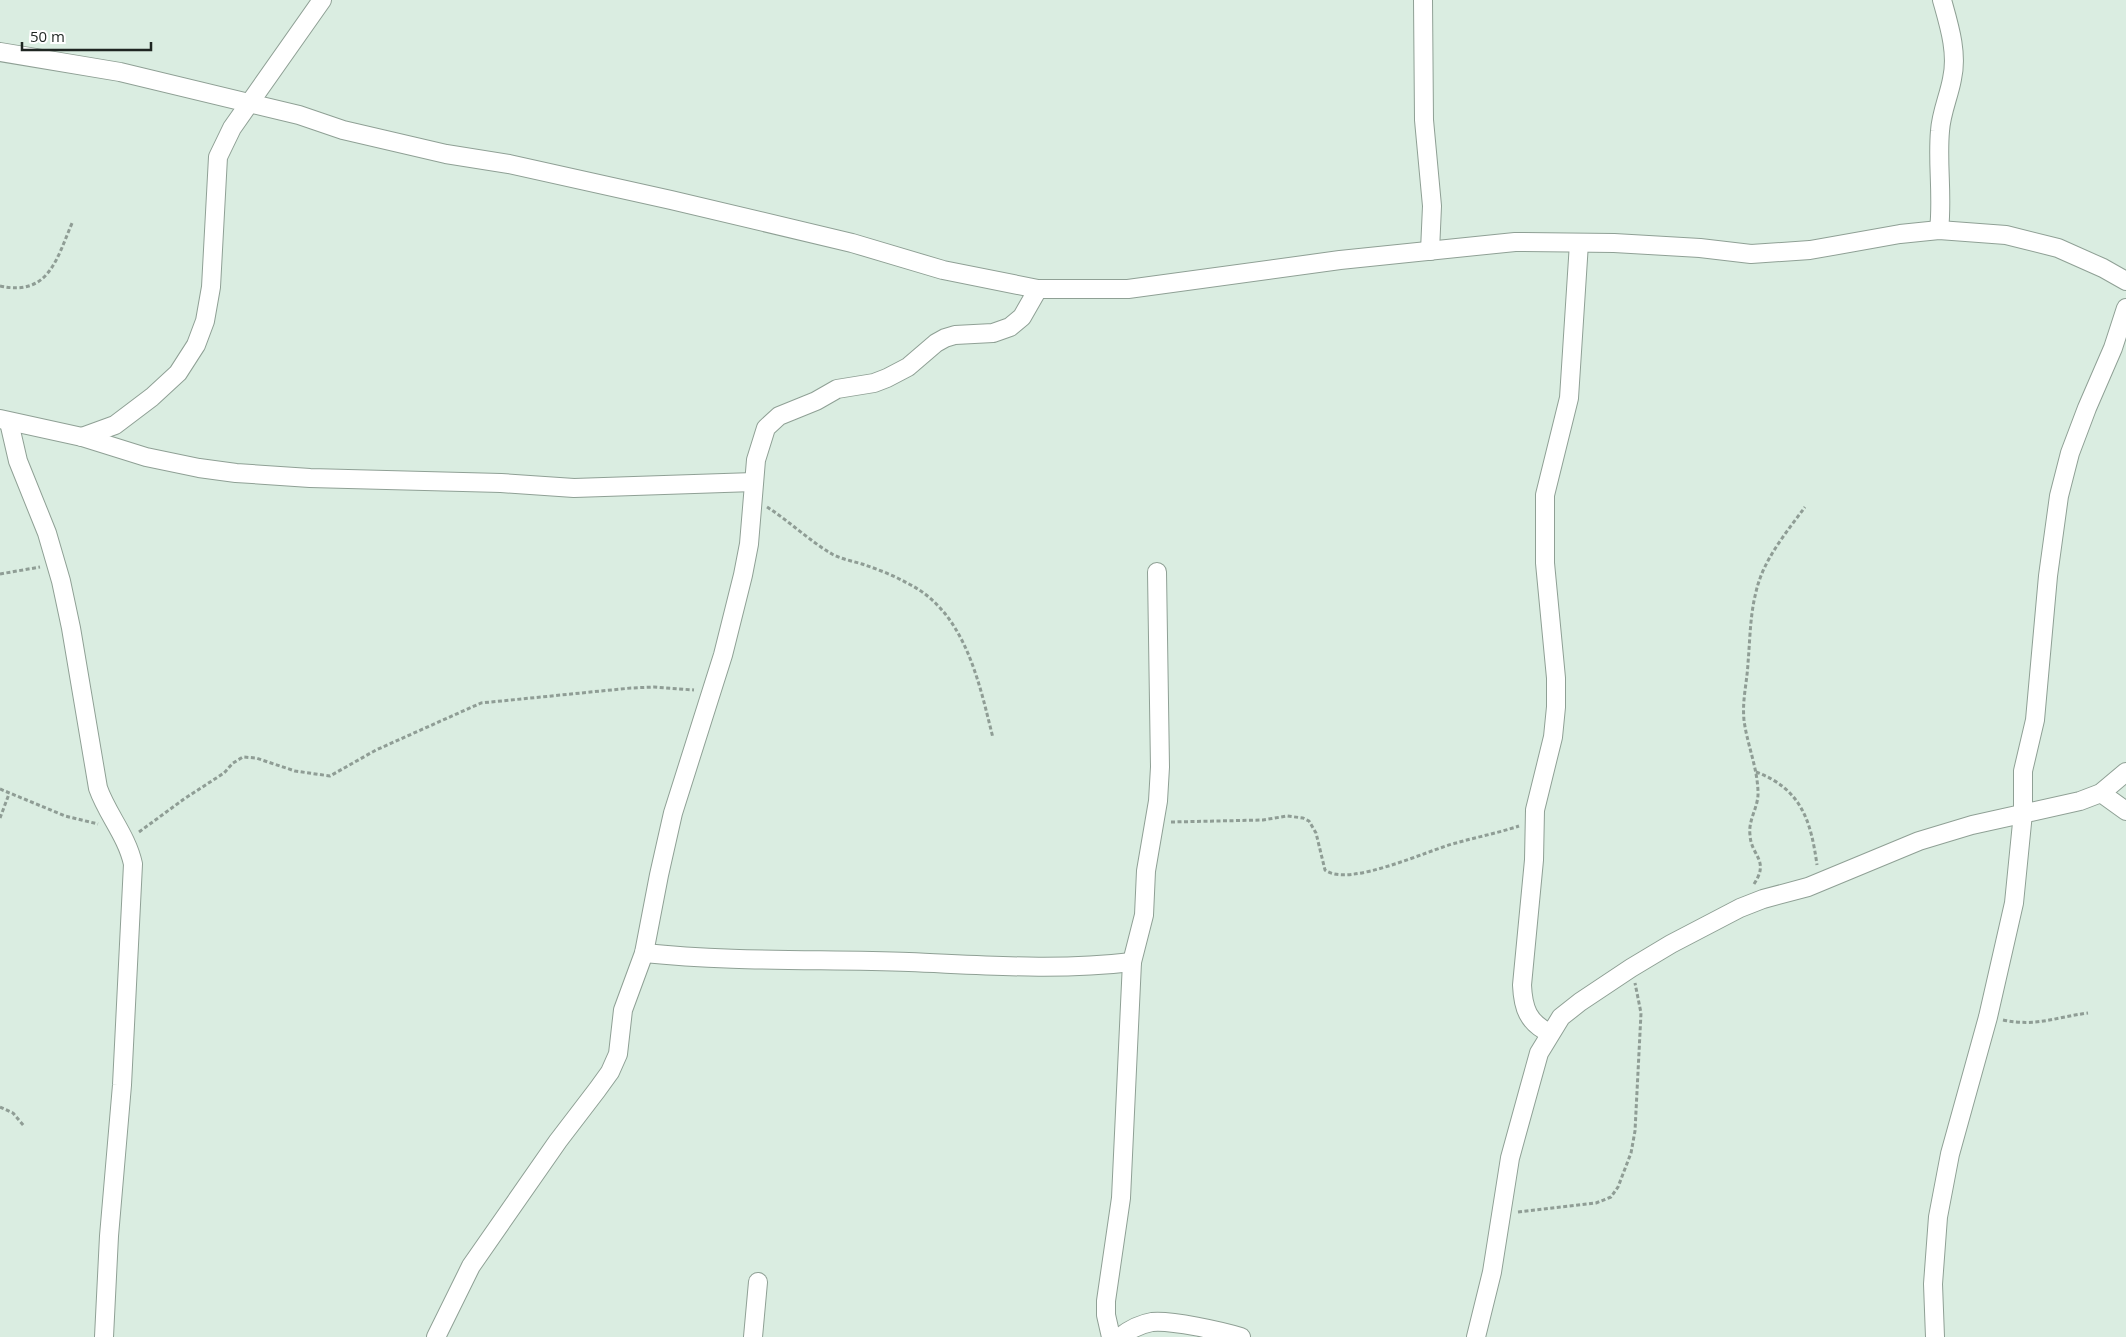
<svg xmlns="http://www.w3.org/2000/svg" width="2126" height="1337" viewBox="0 0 2126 1337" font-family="'Open Sans',sans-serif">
<rect width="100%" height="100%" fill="#daede1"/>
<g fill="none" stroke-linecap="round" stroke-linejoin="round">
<!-- minor casing -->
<g stroke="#8fa095" stroke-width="20">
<g id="minor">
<path d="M 1423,0 L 1424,120 L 1432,206 L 1430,251"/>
<path d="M 0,52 L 120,72 L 299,115 L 343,130 L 446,154 L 509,164 L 671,200 L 852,243 L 943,270 L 1038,289 L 1128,289 L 1340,260 L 1515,242 L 1614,243 L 1700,248 L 1751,254 L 1810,250 L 1900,234 L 1939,230 L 2006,235 L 2058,248 L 2103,268 L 2126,281"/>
<path d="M 1939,230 C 1943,196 1937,164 1940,131 C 1941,113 1949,96 1952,79 C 1958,53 1949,25 1942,0"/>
<path d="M 0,419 L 82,437 L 146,457 L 199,468 L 236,473 L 310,478 L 501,483 L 574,488 L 754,482"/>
<path d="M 9,422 L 18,461 L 47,533 L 61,581 L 71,628 L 98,788 C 107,814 127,836 133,864 L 122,1085 L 109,1236 L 104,1337"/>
<path d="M 82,437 L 115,425 L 152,397 L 178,373 L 196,345 L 205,321 L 211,287 L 218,157 L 232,128 L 322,0"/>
<path d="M 2101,793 L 2126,811"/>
<path d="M 644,953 C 732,962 821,959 909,962 C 983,965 1057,971 1132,962"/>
<path d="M 1550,1033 C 1528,1023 1523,1008 1522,985 L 1534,860 L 1535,810 L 1553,737 L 1556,707 L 1556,678 L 1545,563 L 1545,495 L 1569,398 L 1579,243"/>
<path d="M 436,1337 L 471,1266 L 558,1141 L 597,1090 L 610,1072 L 618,1054 L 623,1010 L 644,953 L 659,875 L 673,813 L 723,655 L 743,575 L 749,544 L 756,460 L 766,428 L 779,416 L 816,401 L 837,389 L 874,383 L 887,378 L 908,367 L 936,343 L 945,338 L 955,335 L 993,333 L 1010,327 L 1022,317 L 1038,289"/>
<path d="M 753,1337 L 758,1282"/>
<path d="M 1111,1337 L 1106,1315 L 1106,1301 L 1121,1198 L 1132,962 L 1144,915 L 1146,871 L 1158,801 L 1160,767 L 1157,572"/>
<path d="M 1120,1337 C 1129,1330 1140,1324 1152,1322 C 1172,1320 1221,1331 1241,1337"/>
<path d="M 1476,1337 L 1492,1272 L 1510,1158 L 1529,1089 L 1539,1053 L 1561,1017 L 1580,1002 L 1631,968 L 1671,944 L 1740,908 L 1763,899 L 1808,887 L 1919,841 L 1972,825 L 2080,801 L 2101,793 L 2126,772"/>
<path d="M 1935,1337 L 1933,1284 L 1938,1217 L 1950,1154 L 1988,1017 L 2014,903 L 2023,813 L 2023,771 L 2035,720 L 2048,576 L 2059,496 L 2070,453 L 2087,408 L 2113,348 L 2126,308"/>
</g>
</g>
<!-- path -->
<g stroke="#8f9d95" stroke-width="3" stroke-dasharray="4 2.5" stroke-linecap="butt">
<path d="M 0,286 C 50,297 57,257 73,221"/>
<path d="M 767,507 C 789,521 811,542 832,554 C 841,559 852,561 862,564 C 877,569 893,575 907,583 C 965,611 979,682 993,738"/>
<path d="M 0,574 L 40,567"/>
<path d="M 1756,772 C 1802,789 1811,822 1817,865"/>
<path d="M 0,789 L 65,816 L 98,824"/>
<path d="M 0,818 L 9,794"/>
<path d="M 1171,822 L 1263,820 L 1287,816 L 1303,818 L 1309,821 L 1316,833 L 1325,870 C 1349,888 1428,850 1456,843 C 1477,837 1498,833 1519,826"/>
<path d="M 139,832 L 184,799 L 224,773 L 233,763 L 243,757 L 256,758 L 295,771 L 330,776 L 376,750 L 481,703 L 631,688 L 654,687 L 694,690"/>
<path d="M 1754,884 C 1770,860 1751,856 1750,835 C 1748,819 1759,807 1758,791 C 1757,766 1747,744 1744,720 C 1742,700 1747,683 1748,663 C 1750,640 1750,615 1756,592 C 1763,560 1786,533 1805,507"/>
<path d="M 2003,1020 C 2037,1027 2056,1017 2088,1013"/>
<path d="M 0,1107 L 13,1113 L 24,1126"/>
<path d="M 1518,1212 L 1596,1203 L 1611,1197 L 1618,1187 L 1631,1153 L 1635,1131 L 1641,1013 L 1635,983"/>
</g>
<!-- minor -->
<use href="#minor" stroke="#fff" stroke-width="18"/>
</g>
<!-- scale -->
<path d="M22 42v8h129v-8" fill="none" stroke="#1e2521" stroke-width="2.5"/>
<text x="30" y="42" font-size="15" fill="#1e2521" stroke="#ffffff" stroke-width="4" paint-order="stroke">50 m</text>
</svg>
